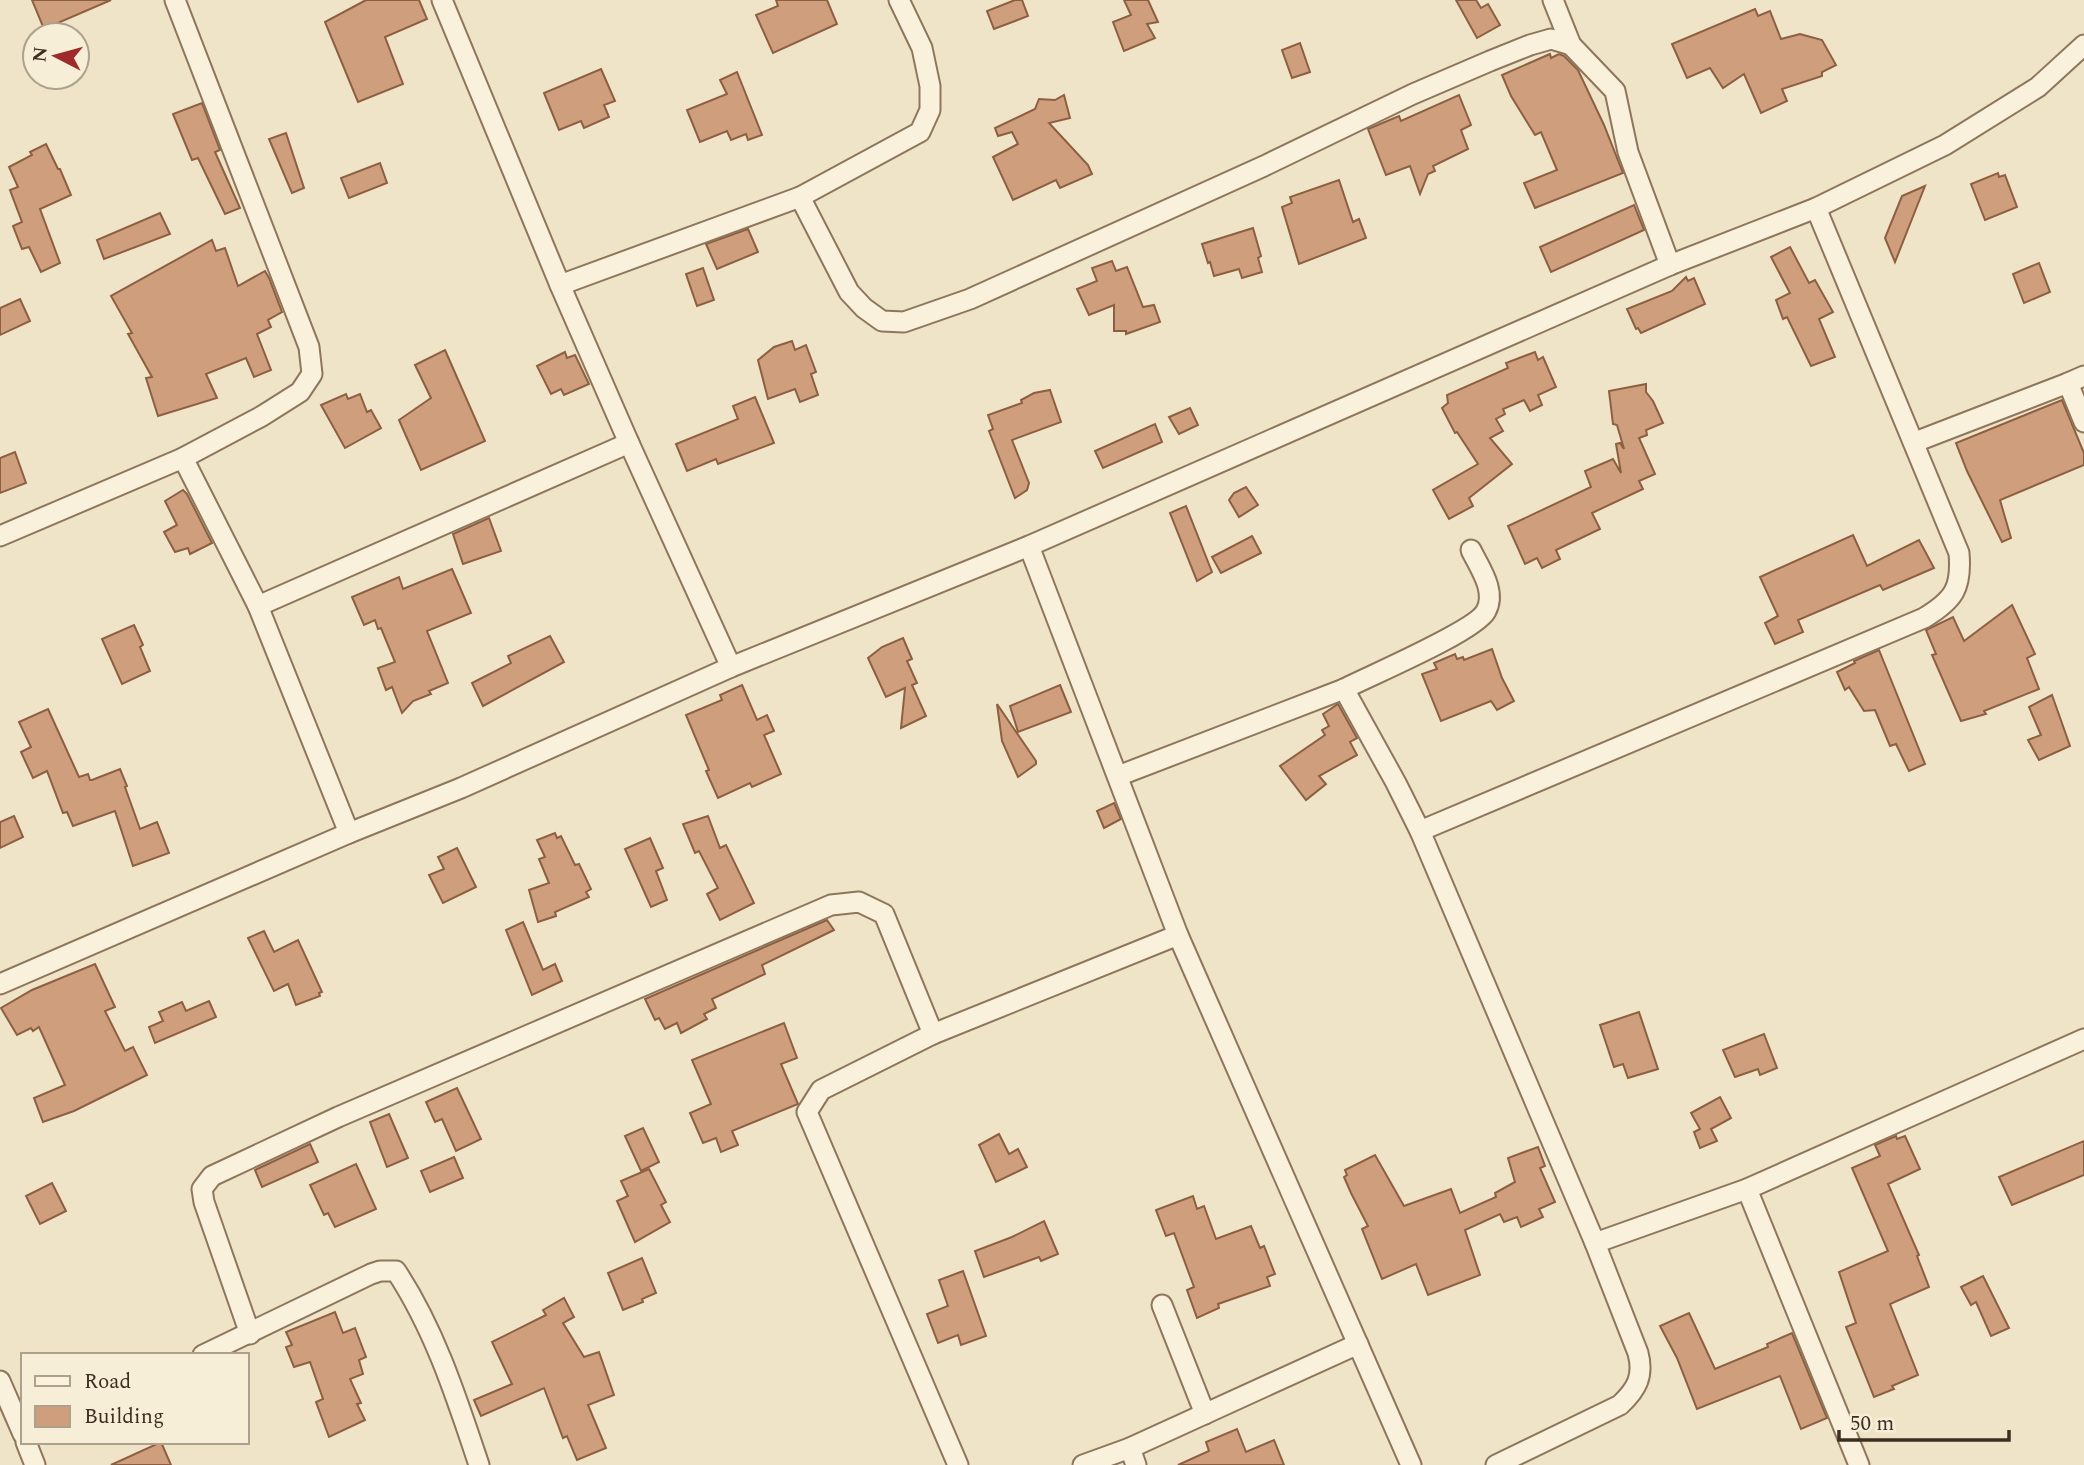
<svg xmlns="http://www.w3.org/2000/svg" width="2084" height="1465" viewBox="0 0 2084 1465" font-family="Spectral,serif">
<rect width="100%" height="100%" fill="#f0e4c8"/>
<!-- building -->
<g fill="#cf9f7d" stroke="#8d5f41" stroke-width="2">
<path d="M 32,0 L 111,0 L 44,29 Z"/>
<path d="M 366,0 L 419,0 L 427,19 L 385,37 L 403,84 L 358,102 L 325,22 Z"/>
<path d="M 776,0 L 827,0 L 837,24 L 773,53 L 756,15 L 778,6 Z"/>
<path d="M 1015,0 L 1022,0 L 1028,16 L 994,29 L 987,11 Z"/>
<path d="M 1124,0 L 1148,0 L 1158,22 L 1147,24 L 1155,38 L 1124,51 L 1113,22 L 1131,15 Z"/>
<path d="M 1456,0 L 1476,0 L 1481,8 L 1488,4 L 1500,25 L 1477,38 Z"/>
<path d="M 1755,9 L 1758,16 L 1770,11 L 1781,39 L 1800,34 L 1822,40 L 1836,65 L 1822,72 L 1822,76 L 1782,89 L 1787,101 L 1761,113 L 1744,74 L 1723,88 L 1710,68 L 1687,78 L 1672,44 Z"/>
<path d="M 1300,43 L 1310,72 L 1292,78 L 1282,50 Z"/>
<path d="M 1550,54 L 1551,58 L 1559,54 L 1564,56 L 1578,70 L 1604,125 L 1623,173 L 1535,208 L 1524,183 L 1557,170 L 1541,132 L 1535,135 L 1511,96 L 1502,75 Z"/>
<path d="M 601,69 L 615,101 L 604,105 L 609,117 L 584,128 L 581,121 L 559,130 L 544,93 Z"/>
<path d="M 737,72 L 762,135 L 748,140 L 746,134 L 731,140 L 727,131 L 700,142 L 687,110 L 727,94 L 720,80 Z"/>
<path d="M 1064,95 L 1070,118 L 1049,123 L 1088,165 L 1092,174 L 1060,188 L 1056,180 L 1013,200 L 993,157 L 1018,144 L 1012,132 L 998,136 L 995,128 L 1035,109 L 1039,99 L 1055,100 Z"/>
<path d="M 1459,95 L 1471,125 L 1461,130 L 1468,149 L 1433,166 L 1435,171 L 1428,174 L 1420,194 L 1410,166 L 1386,175 L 1368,129 L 1399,116 L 1401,121 Z"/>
<path d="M 202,103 L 220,150 L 215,152 L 240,208 L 225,214 L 198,158 L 192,160 L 173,114 Z"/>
<path d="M 286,133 L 304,188 L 292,193 L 269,139 Z"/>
<path d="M 46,144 L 58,169 L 60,169 L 71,195 L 40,209 L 60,263 L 41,272 L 29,247 L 22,249 L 13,226 L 22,222 L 10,190 L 18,187 L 9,167 L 32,155 L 30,152 Z"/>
<path d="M 380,163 L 387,183 L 349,198 L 341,178 Z"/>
<path d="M 1998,173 L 1999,177 L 2005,175 L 2017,207 L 1985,220 L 1971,184 Z"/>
<path d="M 1339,180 L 1353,222 L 1359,219 L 1366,238 L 1299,264 L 1282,207 L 1292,203 L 1290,197 Z"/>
<path d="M 1925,186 L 1895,262 L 1885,238 L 1902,196 Z"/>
<path d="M 1634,205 L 1644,230 L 1551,272 L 1540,247 Z"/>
<path d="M 160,213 L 170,234 L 104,259 L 97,240 Z"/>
<path d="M 1253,228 L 1261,256 L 1258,258 L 1262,272 L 1242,278 L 1239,269 L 1214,276 L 1210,262 L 1208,263 L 1202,244 Z"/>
<path d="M 748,229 L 758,252 L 717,269 L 706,244 Z"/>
<path d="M 212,240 L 216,251 L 225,248 L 238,286 L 265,271 L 269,278 L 282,312 L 268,320 L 271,327 L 257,334 L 271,370 L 254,377 L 246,358 L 206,374 L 217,398 L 158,416 L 146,378 L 152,377 L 128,334 L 132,333 L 111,296 Z"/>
<path d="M 1790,247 L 1809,283 L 1815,280 L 1833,312 L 1819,319 L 1835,357 L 1811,366 L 1787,317 L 1783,319 L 1776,300 L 1790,293 L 1771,257 Z"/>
<path d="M 1112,261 L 1116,271 L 1127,267 L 1143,307 L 1154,305 L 1160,322 L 1126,334 L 1126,331 L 1114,331 L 1114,305 L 1089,315 L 1077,289 L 1097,281 L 1092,268 Z"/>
<path d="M 2039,263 L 2050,292 L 2024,303 L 2013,274 Z"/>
<path d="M 703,268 L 714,300 L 697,306 L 686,274 Z"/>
<path d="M 1686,277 L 1688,281 L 1694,278 L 1705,304 L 1641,333 L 1638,328 L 1636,329 L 1627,309 L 1672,291 Z"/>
<path d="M 20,299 L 30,321 L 0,335 L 0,308 Z"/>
<path d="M 792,341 L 795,350 L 806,345 L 816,372 L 811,374 L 818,395 L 800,402 L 795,389 L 768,399 L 758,360 L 774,347 Z"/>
<path d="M 445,350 L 485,441 L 421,470 L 399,420 L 431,398 L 415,365 Z"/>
<path d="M 565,352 L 567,358 L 575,355 L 589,384 L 564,395 L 561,389 L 551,394 L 537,366 Z"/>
<path d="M 1535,352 L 1538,360 L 1543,357 L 1556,387 L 1538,395 L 1542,405 L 1530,411 L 1524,400 L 1503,409 L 1505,414 L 1496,419 L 1503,431 L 1490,438 L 1512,464 L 1469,498 L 1473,506 L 1449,519 L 1433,490 L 1478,464 L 1457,432 L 1455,433 L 1442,408 L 1448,403 L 1447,395 L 1508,368 L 1506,363 Z"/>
<path d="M 1646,384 L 1646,392 L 1653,401 L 1663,423 L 1646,430 L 1647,435 L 1639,438 L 1655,474 L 1639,481 L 1643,489 L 1592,513 L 1600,529 L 1556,550 L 1560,559 L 1542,568 L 1537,558 L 1525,564 L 1508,526 L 1591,487 L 1585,471 L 1613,459 L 1621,473 L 1616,444 L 1620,443 L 1624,449 L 1617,425 L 1613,424 L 1609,391 Z"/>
<path d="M 1050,390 L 1061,422 L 1012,440 L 1029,483 L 1027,490 L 1015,498 L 989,431 L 993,429 L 988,415 L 1022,403 L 1021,400 L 1034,393 Z"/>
<path d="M 346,394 L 348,399 L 360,394 L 367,412 L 371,410 L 381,428 L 345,448 L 321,405 Z"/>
<path d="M 755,397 L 774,443 L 718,464 L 716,459 L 687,471 L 676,444 L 738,419 L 733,406 Z"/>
<path d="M 2062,400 L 2084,453 L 2084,465 L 2000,500 L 2011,538 L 2002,542 L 1967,471 L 1956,443 Z"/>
<path d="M 1190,408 L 1198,425 L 1179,434 L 1169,417 Z"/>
<path d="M 1155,424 L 1162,442 L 1103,468 L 1095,451 Z"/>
<path d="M 15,452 L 26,483 L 0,493 L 0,458 Z"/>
<path d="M 1246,487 L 1258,505 L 1239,517 L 1229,500 L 1234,493 Z"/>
<path d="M 183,490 L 187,494 L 212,543 L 190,554 L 188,548 L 175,552 L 164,532 L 177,525 L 165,501 Z"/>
<path d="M 1186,506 L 1212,572 L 1197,581 L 1170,513 Z"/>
<path d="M 489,518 L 501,551 L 463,564 L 453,534 Z"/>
<path d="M 1853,535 L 1867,566 L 1919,540 L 1934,568 L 1883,590 L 1880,585 L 1798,620 L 1803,632 L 1775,644 L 1765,623 L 1778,616 L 1760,577 Z"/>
<path d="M 1252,536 L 1261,553 L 1221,573 L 1212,557 Z"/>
<path d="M 452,569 L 471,613 L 427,631 L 448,683 L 429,691 L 431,694 L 413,701 L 402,713 L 392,687 L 386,690 L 378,668 L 395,662 L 381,628 L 378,629 L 375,620 L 364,625 L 352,597 L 399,577 L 403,589 Z"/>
<path d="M 2012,605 L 2035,654 L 2027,658 L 2039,689 L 1984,711 L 1986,714 L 1961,721 L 1932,655 L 1936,654 L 1926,630 L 1953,617 L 1964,641 Z"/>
<path d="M 134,625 L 143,645 L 140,647 L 150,671 L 122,684 L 102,639 Z"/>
<path d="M 550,636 L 564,662 L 483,706 L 472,683 L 511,663 L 508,656 Z"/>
<path d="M 903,638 L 912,659 L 907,661 L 917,683 L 912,685 L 926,716 L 901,728 L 905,688 L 886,697 L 868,658 L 882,647 Z"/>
<path d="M 1492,649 L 1502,678 L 1514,701 L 1497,710 L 1491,701 L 1441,721 L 1422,674 L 1437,669 L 1434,663 L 1455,654 L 1457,659 L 1463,657 L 1464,660 Z"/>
<path d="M 1879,650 L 1925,764 L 1909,771 L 1896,744 L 1890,746 L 1875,710 L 1864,711 L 1849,687 L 1845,690 L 1837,672 L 1855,663 L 1854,661 Z"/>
<path d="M 742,685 L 757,720 L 767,715 L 774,731 L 764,735 L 781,774 L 752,787 L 750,783 L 718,798 L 706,771 L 709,770 L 686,715 L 722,700 L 720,695 Z"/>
<path d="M 1060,685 L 1071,712 L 1018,732 L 1010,706 Z"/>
<path d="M 2052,695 L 2070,746 L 2039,760 L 2028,740 L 2041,735 L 2029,707 Z"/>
<path d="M 997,704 L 1036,761 L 1036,764 L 1018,777 L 1002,741 Z"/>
<path d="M 1338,704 L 1357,738 L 1350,742 L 1357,755 L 1319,776 L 1326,784 L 1306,800 L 1280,766 L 1325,735 L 1322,730 L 1329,726 L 1323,714 Z"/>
<path d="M 48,709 L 79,777 L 88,774 L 90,780 L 92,780 L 120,769 L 127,786 L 125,787 L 140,829 L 157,822 L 169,853 L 133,866 L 115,811 L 73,826 L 67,812 L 63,813 L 47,771 L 33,778 L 21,752 L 31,747 L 19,722 Z"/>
<path d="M 1114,803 L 1121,819 L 1104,828 L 1097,811 Z"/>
<path d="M 14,816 L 23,837 L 0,848 L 0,822 Z"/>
<path d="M 708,816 L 720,848 L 726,845 L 754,903 L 720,920 L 707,894 L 718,888 L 699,851 L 695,853 L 683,824 Z"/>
<path d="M 555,833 L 557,838 L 561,836 L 575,865 L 579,864 L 591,889 L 586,892 L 589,897 L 555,912 L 556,916 L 538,922 L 529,890 L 549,883 L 539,859 L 545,857 L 537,840 Z"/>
<path d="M 650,838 L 663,868 L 656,871 L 667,900 L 651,907 L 625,849 Z"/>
<path d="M 457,848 L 476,887 L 443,903 L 429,875 L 444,869 L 438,857 Z"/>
<path d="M 827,920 L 834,930 L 762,965 L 765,974 L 712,999 L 716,1008 L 704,1014 L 707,1019 L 681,1033 L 677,1023 L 665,1029 L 659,1018 L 655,1020 L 645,999 Z"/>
<path d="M 523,922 L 543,970 L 555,964 L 562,981 L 532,995 L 506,930 Z"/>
<path d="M 264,931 L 274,952 L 298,940 L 322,992 L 319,993 L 320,996 L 296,1005 L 288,984 L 274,991 L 248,938 Z"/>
<path d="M 95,964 L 115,1007 L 105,1011 L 125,1051 L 133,1047 L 147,1075 L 74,1111 L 43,1122 L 34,1098 L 65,1085 L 39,1027 L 33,1031 L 31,1028 L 17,1035 L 1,1008 L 32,990 Z"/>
<path d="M 209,1001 L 216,1017 L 155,1043 L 149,1027 L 163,1021 L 159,1012 L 182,1002 L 186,1011 Z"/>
<path d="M 1639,1012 L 1658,1069 L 1628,1078 L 1623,1064 L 1614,1067 L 1600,1025 Z"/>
<path d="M 784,1023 L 797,1058 L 781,1064 L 798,1104 L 732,1131 L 738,1145 L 721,1152 L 716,1138 L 703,1143 L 690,1113 L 711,1104 L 692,1060 Z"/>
<path d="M 1764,1034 L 1777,1068 L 1760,1075 L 1758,1069 L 1735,1077 L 1723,1050 Z"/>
<path d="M 457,1088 L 481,1139 L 456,1151 L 442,1119 L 435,1122 L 426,1102 Z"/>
<path d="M 1720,1097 L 1731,1118 L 1711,1129 L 1717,1141 L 1700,1148 L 1694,1132 L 1700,1129 L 1691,1113 Z"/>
<path d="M 389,1114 L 408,1158 L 387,1167 L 370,1122 Z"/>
<path d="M 643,1128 L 659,1162 L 641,1171 L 625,1136 Z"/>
<path d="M 999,1134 L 1009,1154 L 1018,1149 L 1027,1167 L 996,1182 L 979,1145 Z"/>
<path d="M 1896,1136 L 1897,1139 L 1905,1136 L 1920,1169 L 1888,1184 L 1919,1255 L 1917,1256 L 1929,1287 L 1890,1304 L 1918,1375 L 1892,1386 L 1894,1389 L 1874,1397 L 1846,1327 L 1856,1323 L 1839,1272 L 1888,1251 L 1852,1168 L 1880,1156 L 1875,1145 Z"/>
<path d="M 2084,1141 L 2084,1175 L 2012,1205 L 1999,1177 Z"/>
<path d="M 310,1144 L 318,1162 L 262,1187 L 255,1170 Z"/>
<path d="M 1538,1147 L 1545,1166 L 1540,1168 L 1555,1202 L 1539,1209 L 1543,1217 L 1521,1227 L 1517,1217 L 1504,1222 L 1500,1214 L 1465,1230 L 1480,1275 L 1428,1295 L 1416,1264 L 1382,1279 L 1362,1229 L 1368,1226 L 1351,1193 L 1344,1177 L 1347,1175 L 1345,1170 L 1375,1155 L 1404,1206 L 1451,1189 L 1460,1213 L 1496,1197 L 1495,1193 L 1515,1182 L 1508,1158 Z"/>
<path d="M 454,1157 L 463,1178 L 430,1192 L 421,1171 Z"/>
<path d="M 356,1164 L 376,1209 L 335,1227 L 328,1213 L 324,1215 L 310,1185 Z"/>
<path d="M 649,1169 L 666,1202 L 661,1205 L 670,1222 L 635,1242 L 617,1201 L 628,1196 L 621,1181 Z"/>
<path d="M 52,1183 L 66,1211 L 40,1224 L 26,1196 Z"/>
<path d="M 1193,1196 L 1197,1209 L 1204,1206 L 1216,1239 L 1251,1226 L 1260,1248 L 1264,1246 L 1275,1274 L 1267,1277 L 1270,1286 L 1218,1304 L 1219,1308 L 1197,1318 L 1187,1290 L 1194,1287 L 1174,1233 L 1166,1236 L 1156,1210 Z"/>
<path d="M 1044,1221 L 1058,1254 L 1041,1261 L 1039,1257 L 984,1277 L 975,1251 L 1012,1237 Z"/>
<path d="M 642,1258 L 656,1293 L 642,1299 L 643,1302 L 623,1310 L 608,1273 Z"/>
<path d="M 963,1271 L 986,1336 L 961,1345 L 958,1335 L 938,1343 L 927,1314 L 948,1306 L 939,1280 Z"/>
<path d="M 1983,1276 L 2009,1328 L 1991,1336 L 1976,1302 L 1971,1305 L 1961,1287 Z"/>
<path d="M 564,1298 L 574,1317 L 563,1323 L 584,1357 L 599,1352 L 614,1395 L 588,1405 L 606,1448 L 577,1460 L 567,1436 L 563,1438 L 544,1388 L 481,1416 L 474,1400 L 512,1384 L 492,1342 L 546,1315 L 543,1310 Z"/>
<path d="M 335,1312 L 343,1333 L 355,1328 L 366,1357 L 359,1360 L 363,1374 L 350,1379 L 361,1403 L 357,1404 L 365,1420 L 329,1437 L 316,1402 L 323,1399 L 310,1362 L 294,1367 L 286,1347 L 292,1345 L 286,1332 Z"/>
<path d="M 1689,1313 L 1715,1369 L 1768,1347 L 1767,1344 L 1792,1333 L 1827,1418 L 1801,1429 L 1780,1376 L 1697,1409 L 1677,1358 L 1660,1326 Z"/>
<path d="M 1237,1429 L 1246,1452 L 1274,1440 L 1284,1465 L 1178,1465 L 1209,1451 L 1206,1442 Z"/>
<path d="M 161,1442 L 171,1465 L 111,1465 Z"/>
</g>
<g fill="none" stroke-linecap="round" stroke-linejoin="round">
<!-- minor casing -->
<g stroke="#8d765c" stroke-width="23">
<g id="minor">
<path d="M 442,0 L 560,285 L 629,443 L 731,667"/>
<path d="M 1553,0 L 1571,45 L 1615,91 L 1628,152 L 1670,265"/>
<path d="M 800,197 L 849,292 L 864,308 L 882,321 L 904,322 L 970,299 L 1264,166 L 1413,94 L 1490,61 L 1530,45 L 1551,39 L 1571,45"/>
<path d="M 560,285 L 800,197 L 920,132 L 930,110 L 930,86 L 922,48 L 899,0"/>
<path d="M 2084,376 L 2068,383 L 2084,422"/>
<path d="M 1915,442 L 2068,383"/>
<path d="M 183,458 L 258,606 L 349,833"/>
<path d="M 0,536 L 183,458 L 262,416 L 300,392 L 312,374 L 309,347 L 175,0"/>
<path d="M 1029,546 L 1178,935 L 1411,1465"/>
<path d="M 258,606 L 629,443"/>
<path d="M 1344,689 C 1369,676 1476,631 1486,611 C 1497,591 1479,567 1471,550"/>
<path d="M 1118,776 L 1344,689 L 1396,783 L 1420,831"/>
<path d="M 0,984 L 349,833 L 461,788 L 731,667 L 1029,546 L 1670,265 L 1816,208 L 1945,145 L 2038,87 L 2084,45"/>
<path d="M 933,1034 L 821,1090 L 807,1112 L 958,1465"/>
<path d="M 1747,1189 L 1595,1243 L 1420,831 L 1924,618 C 1954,600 1962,588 1959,553 L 1816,208"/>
<path d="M 1162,1305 L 1205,1414"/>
<path d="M 250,1334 L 204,1202 L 202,1189 L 212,1176 L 338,1117 L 831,905 L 859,902 L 884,914 L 933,1034 L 1178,935"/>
<path d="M 203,1355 L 371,1274 L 380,1271 L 396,1271 C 435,1330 457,1399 479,1465"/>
<path d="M 0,1381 L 23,1434"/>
<path d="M 26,1442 L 35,1465"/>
<path d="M 1083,1465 L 1130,1448"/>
<path d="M 1136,1465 L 1130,1448 L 1358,1344"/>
<path d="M 1496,1465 L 1620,1405 C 1637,1389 1644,1376 1638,1353 L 1595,1243"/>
<path d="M 1859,1465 L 1747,1189 L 2084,1039"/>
</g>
</g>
<!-- minor -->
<use href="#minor" stroke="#faf1dc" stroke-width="19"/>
</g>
<!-- legend -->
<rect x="21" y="1353" width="228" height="91" fill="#f7eed8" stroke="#ada18e" stroke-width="2"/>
<rect x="35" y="1376" width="35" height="10" fill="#faf1dc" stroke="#ada18e" stroke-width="2"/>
<text x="84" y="1388" font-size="21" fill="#3d2e20">Road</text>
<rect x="35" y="1406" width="35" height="21" fill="#cf9f7d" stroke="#ada18e" stroke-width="2"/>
<text x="84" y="1423" font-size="21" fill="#3d2e20">Building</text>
<!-- north arrow -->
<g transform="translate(56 56) rotate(276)"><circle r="33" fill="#f7eed8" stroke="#ada18e" stroke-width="2"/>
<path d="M0-5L12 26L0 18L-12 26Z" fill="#9e2a2b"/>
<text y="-10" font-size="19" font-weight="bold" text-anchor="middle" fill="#3d2e20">N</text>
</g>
<!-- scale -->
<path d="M1839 1430v10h170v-10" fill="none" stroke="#3d2e20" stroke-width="3.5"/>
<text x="1850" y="1430" font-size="21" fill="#3d2e20" stroke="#f7eed8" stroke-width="5" paint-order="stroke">50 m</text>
</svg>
